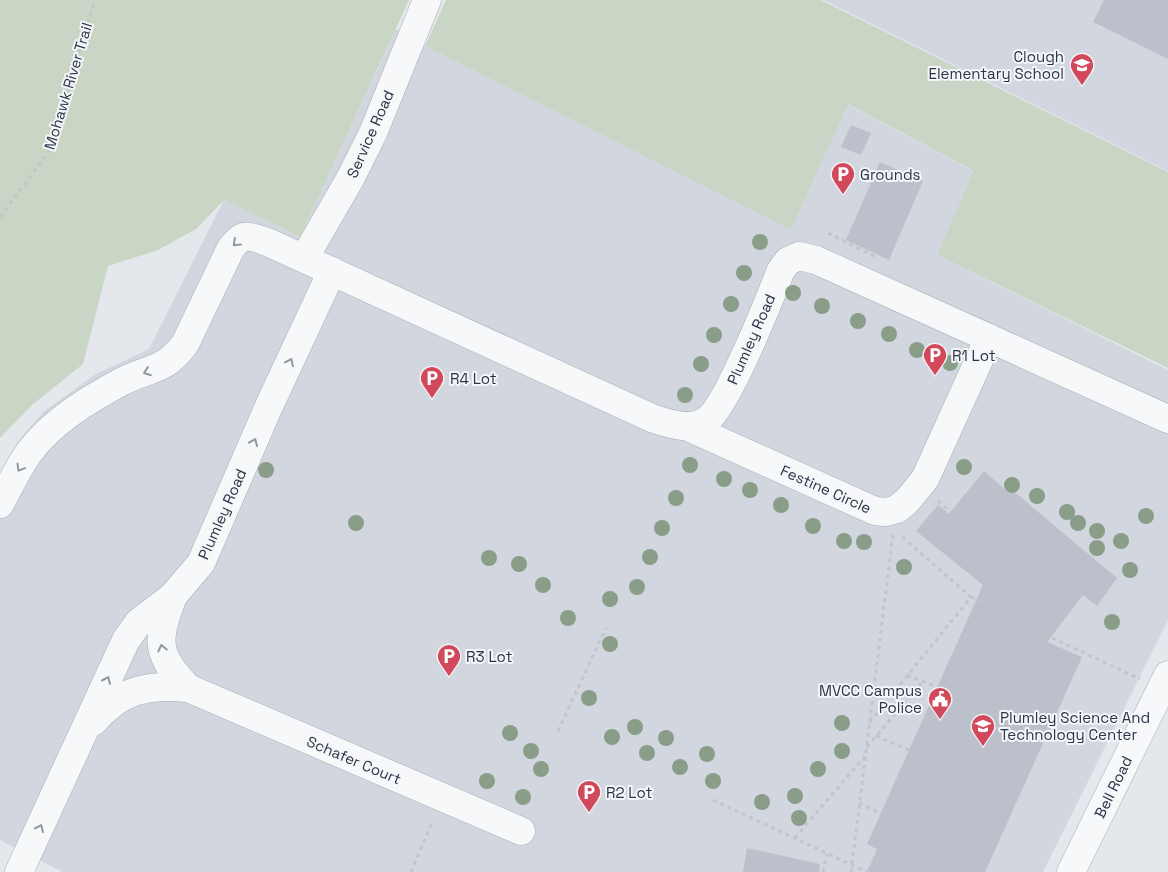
<svg xmlns="http://www.w3.org/2000/svg" width="1168" height="872" viewBox="0 0 1168 872" font-family="'Space Grotesk',sans-serif">
<rect width="100%" height="100%" fill="#e4e7ec"/>
<!-- built -->
<g fill="#d2d6de">
<path d="M 824,0 L 1168,0 L 1168,171 Z"/>
<path d="M 396,29 L 425,46 L 791,228 L 847,104 L 975,172 L 937,255 L 1168,370 L 1168,620 L 1043,872 L 63,872 L 0,840 L 0,473 L 17,443 L 43,412 L 96,374 L 149,349 L 224,200 L 300,237 Z"/>
</g>
<!-- green -->
<g fill="#c9d6c5">
<path d="M 0,0 L 409,0 L 300,237 L 224,200 L 196,229 L 158,250 L 108,266 L 83,364 L 32,405 L 0,438 Z"/>
<path d="M 446,0 L 821,0 L 1168,172 L 1168,368 L 937,255 L 974,171 L 848,104 L 791,229 L 425,46 Z"/>
</g>
<!-- building -->
<g fill="#bbc0ca">
<path d="M 1104,0 L 1168,0 L 1168,59 L 1093,22 Z"/>
<path d="M 851,125 L 871,133 L 861,155 L 841,147 Z"/>
<path d="M 880,162 L 923,181 L 889,260 L 846,240 Z"/>
<path d="M 984,471 L 1010,494 L 1012,490 L 1117,578 L 1097,606 L 1083,595 L 1047,642 L 1082,657 L 985,872 L 867,872 L 877,849 L 867,844 L 983,585 L 916,531 L 938,505 L 949,514 Z"/>
<path d="M 747,848 L 820,864 L 819,872 L 743,872 Z"/>
</g>
<g fill="none" stroke-linecap="round" stroke-linejoin="round">
<!-- minor casing -->
<g stroke="#a9aeb7" stroke-width="29">
<g id="minor">
<path d="M 296,255 L 304,254 L 309,250 L 350,179 L 373,133 L 427,0"/>
<path d="M 686,426 L 875,511 L 886,512 L 897,509 L 907,501 L 925,479 L 989,338"/>
<path d="M 0,504 C 10,486 18,467 30,451 C 54,420 88,400 121,382 C 149,367 163,373 185,344 L 231,248 C 235,244 238,239 243,237 C 255,234 284,250 296,255 L 654,419 C 670,424 691,431 706,421 C 727,407 770,298 781,270 L 788,261 L 799,256 L 816,260 L 1168,419"/>
<path d="M 173,596 C 157,640 154,652 188,688"/>
<path d="M 93,722 C 121,690 146,684 188,688 L 521,831"/>
<path d="M 19,872 L 126,640 L 139,622 L 173,596 L 201,563 L 269,406 L 332,271"/>
<path d="M 1071,872 L 1168,675"/>
</g>
</g>
<!-- path -->
<g stroke="#c2c5cb" stroke-width="3" stroke-dasharray="4 4" stroke-linecap="butt">
<path d="M 0,217 L 48,153 L 95,0"/>
<path d="M 828,233 L 876,257"/>
<path d="M 938,501 L 951,512"/>
<path d="M 971,597 L 987,603"/>
<path d="M 1052,638 L 1140,679"/>
<path d="M 907,675 L 937,687"/>
<path d="M 903,704 L 925,714"/>
<path d="M 870,722 L 971,597 L 900,535"/>
<path d="M 558,731 L 606,628"/>
<path d="M 876,736 L 909,750"/>
<path d="M 867,747 L 923,681"/>
<path d="M 713,800 L 867,872"/>
<path d="M 859,803 L 880,813"/>
<path d="M 795,838 L 865,756"/>
<path d="M 411,872 L 433,820"/>
<path d="M 823,872 L 827,854"/>
<path d="M 851,872 L 893,535"/>
</g>
<!-- minor -->
<use href="#minor" stroke="#f7f8fa" stroke-width="28"/>
</g>
<!-- trees -->
<g fill="#899d89">
<circle cx="760" cy="242" r="8"/>
<circle cx="744" cy="273" r="8"/>
<circle cx="793" cy="293" r="8"/>
<circle cx="731" cy="304" r="8"/>
<circle cx="822" cy="306" r="8"/>
<circle cx="858" cy="321" r="8"/>
<circle cx="889" cy="334" r="8"/>
<circle cx="714" cy="335" r="8"/>
<circle cx="917" cy="350" r="8"/>
<circle cx="950" cy="363" r="8"/>
<circle cx="701" cy="364" r="8"/>
<circle cx="685" cy="395" r="8"/>
<circle cx="690" cy="465" r="8"/>
<circle cx="964" cy="467" r="8"/>
<circle cx="266" cy="470" r="8"/>
<circle cx="724" cy="479" r="8"/>
<circle cx="1012" cy="485" r="8"/>
<circle cx="750" cy="490" r="8"/>
<circle cx="1037" cy="496" r="8"/>
<circle cx="676" cy="498" r="8"/>
<circle cx="781" cy="505" r="8"/>
<circle cx="1067" cy="512" r="8"/>
<circle cx="1146" cy="516" r="8"/>
<circle cx="356" cy="523" r="8"/>
<circle cx="1078" cy="523" r="8"/>
<circle cx="813" cy="526" r="8"/>
<circle cx="662" cy="528" r="8"/>
<circle cx="1097" cy="531" r="8"/>
<circle cx="844" cy="541" r="8"/>
<circle cx="1121" cy="541" r="8"/>
<circle cx="864" cy="542" r="8"/>
<circle cx="1097" cy="548" r="8"/>
<circle cx="650" cy="557" r="8"/>
<circle cx="489" cy="558" r="8"/>
<circle cx="519" cy="564" r="8"/>
<circle cx="904" cy="567" r="8"/>
<circle cx="1130" cy="570" r="8"/>
<circle cx="543" cy="585" r="8"/>
<circle cx="637" cy="587" r="8"/>
<circle cx="610" cy="599" r="8"/>
<circle cx="568" cy="618" r="8"/>
<circle cx="1112" cy="622" r="8"/>
<circle cx="610" cy="644" r="8"/>
<circle cx="589" cy="698" r="8"/>
<circle cx="842" cy="723" r="8"/>
<circle cx="635" cy="727" r="8"/>
<circle cx="510" cy="733" r="8"/>
<circle cx="612" cy="737" r="8"/>
<circle cx="666" cy="738" r="8"/>
<circle cx="531" cy="751" r="8"/>
<circle cx="842" cy="751" r="8"/>
<circle cx="647" cy="753" r="8"/>
<circle cx="707" cy="754" r="8"/>
<circle cx="680" cy="767" r="8"/>
<circle cx="541" cy="769" r="8"/>
<circle cx="818" cy="769" r="8"/>
<circle cx="487" cy="781" r="8"/>
<circle cx="713" cy="781" r="8"/>
<circle cx="795" cy="796" r="8"/>
<circle cx="523" cy="797" r="8"/>
<circle cx="762" cy="802" r="8"/>
<circle cx="799" cy="818" r="8"/>
</g>
<!-- one-way arrows -->
<defs><path id="oneway-chevron" d="M-2-3.5L2.5 0L-2 3.5" fill="none" stroke-width="1.6" stroke-linecap="round" stroke-linejoin="round" transform="scale(1.25)"/></defs>
<g stroke="#9196a0">
<use href="#oneway-chevron" transform="translate(236 243) rotate(137)"/>
<use href="#oneway-chevron" transform="translate(290 362) rotate(-65)"/>
<use href="#oneway-chevron" transform="translate(147 372) rotate(160)"/>
<use href="#oneway-chevron" transform="translate(254 442) rotate(-67)"/>
<use href="#oneway-chevron" transform="translate(20 468) rotate(121)"/>
<use href="#oneway-chevron" transform="translate(162 648) rotate(-103)"/>
<use href="#oneway-chevron" transform="translate(107 680) rotate(-66)"/>
<use href="#oneway-chevron" transform="translate(40 828) rotate(-65)"/>
</g>
<!-- icons -->
<defs>
<g id="school-pin" transform="scale(1.25)"><path d="M0 17L-7.5 6A9.5 9.5 0 1 1 7.5 6Z" fill="#d1495b" stroke="#f4f6f9"/><path d="M0-5L7-2L0 1L-7-2ZM-4 1L0 2.5L4 1V4Q0 6-4 4Z" fill="#fff"/></g>
<g id="parking-pin" transform="scale(1.25)"><path d="M0 17L-7.5 6A9.5 9.5 0 1 1 7.5 6Z" fill="#d1495b" stroke="#f4f6f9"/><path d="M-3.5-5.5H1a3.5 3.5 0 0 1 0 7H-1V5.5H-3.5ZM-1-3.4V-.6H.8a1.4 1.4 0 0 0 0-2.8Z" fill="#fff"/></g>
<g id="civic-pin" transform="scale(1.25)"><path d="M0 17L-7.5 6A9.5 9.5 0 1 1 7.5 6Z" fill="#d1495b" stroke="#f4f6f9"/><path d="M-.6-6.5H3V-4.5H.6V-3L4-1V1h2V6H-6V1h2V-1L-.6-3ZM-1.2 2.5V6h2.4V2.5Z" fill="#fff"/></g>
<g id="university-pin" transform="scale(1.25)"><path d="M0 17L-7.5 6A9.5 9.5 0 1 1 7.5 6Z" fill="#d1495b" stroke="#f4f6f9"/><path d="M0-5L7-2L0 1L-7-2ZM-4 1L0 2.5L4 1V4Q0 6-4 4Z" fill="#fff"/></g>
</defs>
<g fill-rule="evenodd">
<use href="#school-pin" x="1082" y="65"/>
<use href="#parking-pin" x="843" y="174"/>
<use href="#parking-pin" x="935" y="355"/>
<use href="#parking-pin" x="432" y="378"/>
<use href="#parking-pin" x="449" y="656"/>
<use href="#civic-pin" x="940" y="699"/>
<use href="#university-pin" x="983" y="726"/>
<use href="#parking-pin" x="589" y="792"/>
</g>
<g text-anchor="middle" dominant-baseline="central" stroke-width="4" stroke-linejoin="round" paint-order="stroke">
<!-- poi labels -->
<g font-size="15" fill="#2b3445" stroke="#f4f6f9" text-anchor="start">
<text x="1064" y="56" text-anchor="end">Clough<tspan x="1064" dy="17">Elementary School</tspan></text>
<text x="860" y="174">Grounds</text>
<text x="952" y="355">R1 Lot</text>
<text x="450" y="378">R4 Lot</text>
<text x="466" y="656">R3 Lot</text>
<text x="922" y="690" text-anchor="end">MVCC Campus<tspan x="922" dy="17">Police</tspan></text>
<text x="1000" y="717">Plumley Science And<tspan x="1000" dy="17">Technology Center</tspan></text>
<text x="606" y="792">R2 Lot</text>
</g>
<!-- street labels -->
<g font-size="15" fill="#2b3445" stroke="#f4f6f9">
<text transform="translate(68 86) rotate(-73)">Mohawk River Trail</text>
<text transform="translate(370 134) rotate(-66)">Service Road</text>
<text transform="translate(751 339) rotate(-66)">Plumley Road</text>
<text transform="translate(826 489) rotate(24)">Festine Circle</text>
<text transform="translate(222 514) rotate(-66)">Plumley Road</text>
<text transform="translate(354 760) rotate(23)">Schafer Court</text>
<text transform="translate(1113 787) rotate(-64)">Bell Road</text>
</g>
</g>
</svg>
